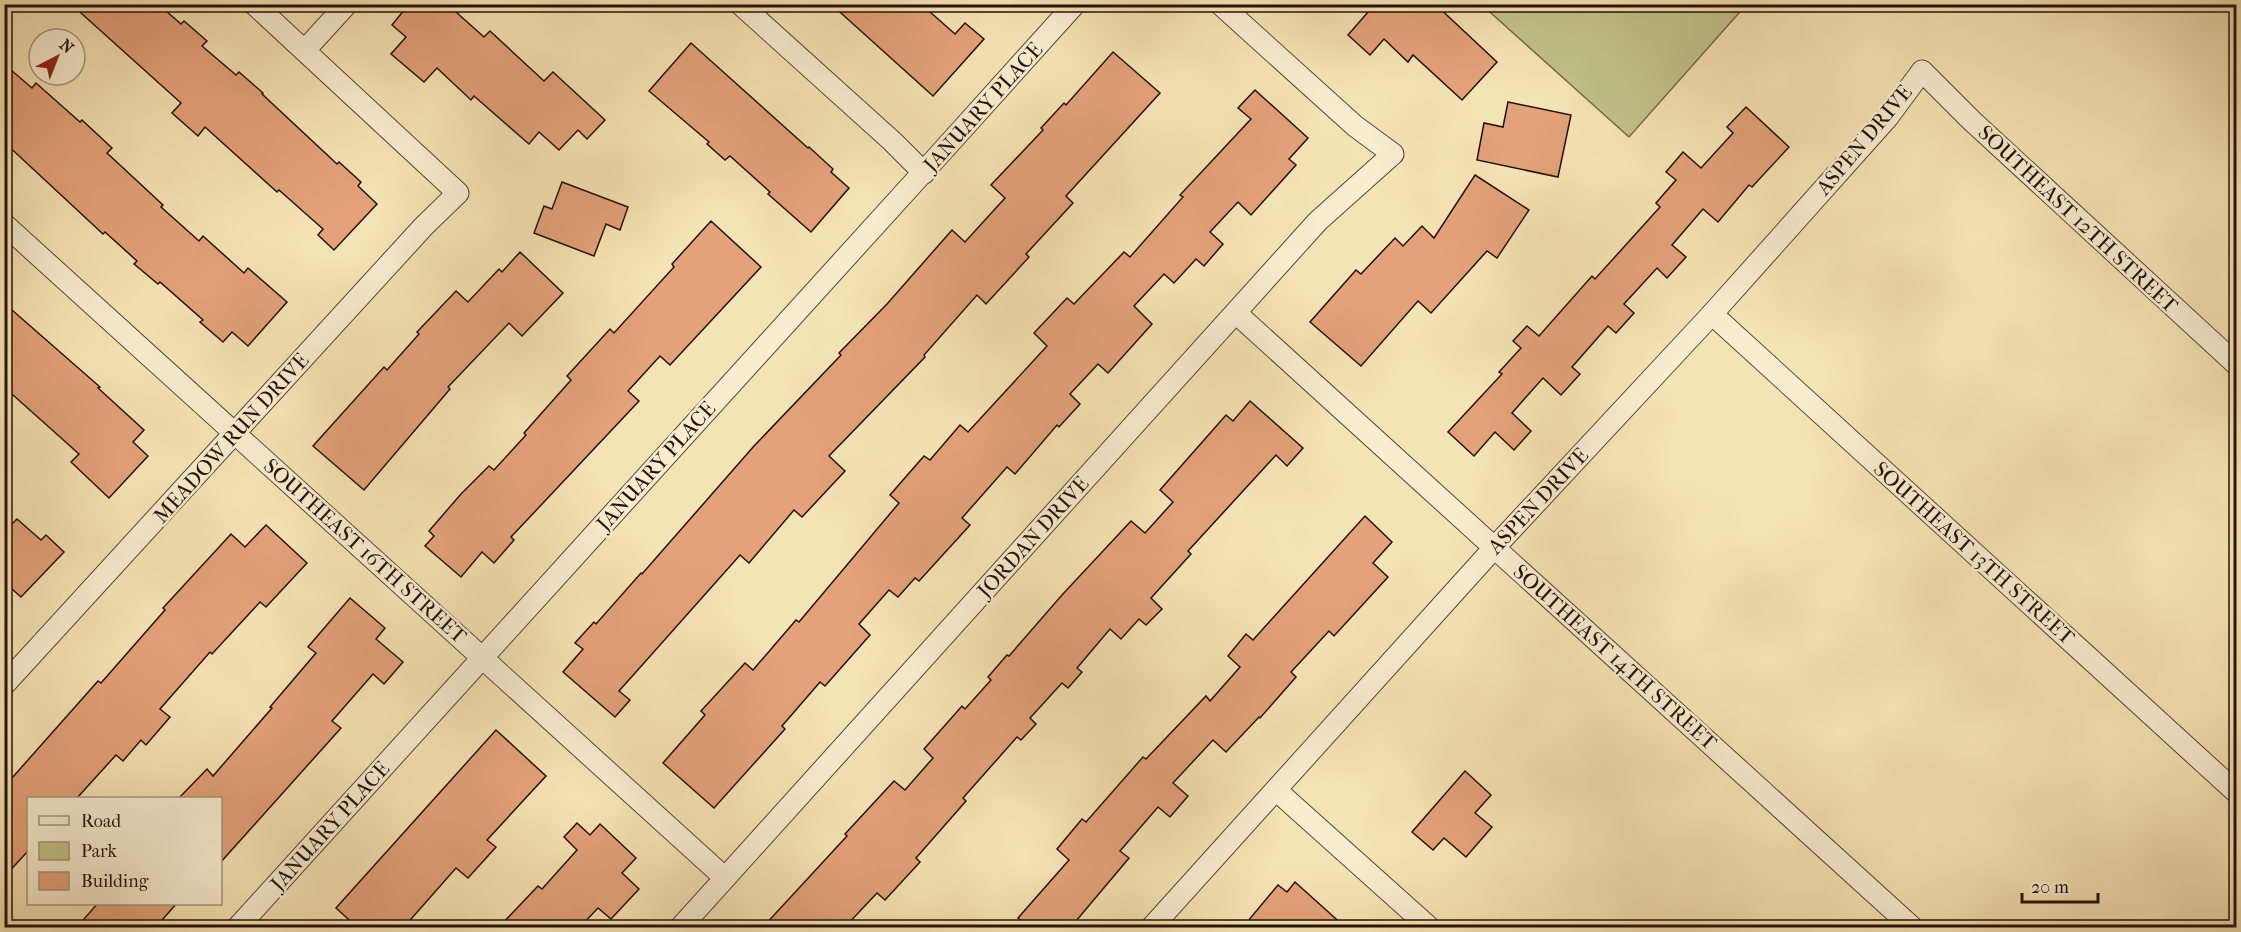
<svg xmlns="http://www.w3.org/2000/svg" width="2241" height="932" viewBox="0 0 2241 932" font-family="'IM FELL French Canon',serif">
<rect width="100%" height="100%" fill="#f6e3b5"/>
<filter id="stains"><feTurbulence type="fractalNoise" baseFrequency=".00333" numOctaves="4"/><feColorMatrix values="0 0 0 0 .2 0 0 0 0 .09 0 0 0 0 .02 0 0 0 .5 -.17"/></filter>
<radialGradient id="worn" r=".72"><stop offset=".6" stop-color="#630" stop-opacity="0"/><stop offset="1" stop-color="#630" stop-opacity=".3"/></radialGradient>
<!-- green -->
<path fill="#c2c289" stroke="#736a48" stroke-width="1.5" d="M 1482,5 L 1746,5 L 1629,137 Z"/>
<!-- building -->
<g fill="#e3a279" stroke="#241208" stroke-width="1.5">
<path d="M 71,4 L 158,4 L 181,24 L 184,21 L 207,41 L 202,46 L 236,75 L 239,72 L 263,93 L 262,94 L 337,164 L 339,162 L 361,182 L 358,186 L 377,204 L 334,250 L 318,235 L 323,229 L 279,190 L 277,192 L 205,127 L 198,136 L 172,113 L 181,103 Z"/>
<path d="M 409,4 L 447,4 L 484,37 L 490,31 L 544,81 L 553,72 L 605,120 L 587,139 L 578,130 L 559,150 L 539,132 L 529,144 L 474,96 L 471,100 L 437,68 L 424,82 L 391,54 L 406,37 L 392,25 Z"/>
<path d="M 831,4 L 921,4 L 955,34 L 965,23 L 984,39 L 933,96 Z"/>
<path d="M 1375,4 L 1435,4 L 1497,62 L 1462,100 L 1413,55 L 1408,62 L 1384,39 L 1370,55 L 1348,35 Z"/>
<path d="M 691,43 L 808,148 L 809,147 L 833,169 L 831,172 L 849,188 L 811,232 L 768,194 L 770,192 L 730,156 L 725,160 L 707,144 L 709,142 L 649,91 Z"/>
<path d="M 1113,52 L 1160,93 L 1066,196 L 1073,203 L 1026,254 L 1029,257 L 986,304 L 977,295 L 924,355 L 925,357 L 829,456 L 845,471 L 802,517 L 794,510 L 749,563 L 740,555 L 636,672 L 619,691 L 630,700 L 615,717 L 563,672 L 583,649 L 575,643 L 594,622 L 596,624 L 641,573 L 642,574 L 754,446 L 841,355 L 839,353 L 887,304 L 952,230 L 965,242 L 1005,198 L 991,185 L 1043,130 L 1041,128 L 1064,103 L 1066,105 Z"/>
<path d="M 4,64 L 32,88 L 36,83 L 80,122 L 82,120 L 112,148 L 107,153 L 163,205 L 161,207 L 199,241 L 203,236 L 244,273 L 248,268 L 287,302 L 248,346 L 232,332 L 223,342 L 200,322 L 203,320 L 160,282 L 158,284 L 134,264 L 137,261 L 105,232 L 103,234 L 4,142 Z"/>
<path d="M 1255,90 L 1308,138 L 1289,159 L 1296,165 L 1251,215 L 1238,202 L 1210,232 L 1223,244 L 1204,266 L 1196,259 L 1174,283 L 1164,274 L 1134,306 L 1152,324 L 1108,373 L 1098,364 L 1070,394 L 1080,404 L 1059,427 L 1057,425 L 1015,474 L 1007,467 L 962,518 L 970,525 L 919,581 L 915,578 L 898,597 L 889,590 L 859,624 L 870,635 L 825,686 L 820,682 L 782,726 L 785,729 L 714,808 L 663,763 L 705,715 L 701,711 L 745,663 L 753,670 L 796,620 L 799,622 L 899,503 L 890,495 L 924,456 L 930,460 L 960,425 L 968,432 L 1047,346 L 1034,333 L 1067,298 L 1074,304 L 1124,252 L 1130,257 L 1183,197 L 1180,195 L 1251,119 L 1238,108 Z"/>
<path d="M 1508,102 L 1571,115 L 1558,177 L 1477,160 L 1484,123 L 1503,127 Z"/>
<path d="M 1746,107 L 1789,147 L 1752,187 L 1749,185 L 1718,222 L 1703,209 L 1672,245 L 1686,257 L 1667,278 L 1657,268 L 1624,304 L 1634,313 L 1616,333 L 1608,326 L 1572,367 L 1580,374 L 1561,395 L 1543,378 L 1512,413 L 1531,431 L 1514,450 L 1495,432 L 1474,456 L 1448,432 L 1502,374 L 1499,372 L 1521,348 L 1513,341 L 1527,326 L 1539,336 L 1592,276 L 1595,279 L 1660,207 L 1656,203 L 1676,180 L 1666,172 L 1683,152 L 1701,168 L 1733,133 L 1727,127 Z"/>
<path d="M 1475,175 L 1529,210 L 1497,258 L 1487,251 L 1431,313 L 1418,301 L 1361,366 L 1310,322 L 1356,270 L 1361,274 L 1395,238 L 1403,246 L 1422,226 L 1434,238 Z"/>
<path d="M 562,182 L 628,207 L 620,230 L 606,224 L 594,256 L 534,233 L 544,206 L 552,209 Z"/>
<path d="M 711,221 L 761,267 L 670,365 L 660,356 L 628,391 L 639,401 L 511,537 L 514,540 L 494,563 L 482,552 L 461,577 L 425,546 L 434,536 L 429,531 L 461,494 L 489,466 L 494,470 L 526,435 L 524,433 L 571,380 L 567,376 L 610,329 L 614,333 L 674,267 L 672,264 Z"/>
<path d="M 520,252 L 563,293 L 522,336 L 509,323 L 448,387 L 450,389 L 364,490 L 313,446 L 384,367 L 387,370 L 419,334 L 417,332 L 456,291 L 468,302 L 499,269 L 502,272 Z"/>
<path d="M 4,303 L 100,387 L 98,388 L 144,430 L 133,442 L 148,456 L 109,498 L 71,462 L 79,454 L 4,387 Z"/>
<path d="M 1250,401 L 1303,448 L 1287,466 L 1276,455 L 1188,551 L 1191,554 L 1151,598 L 1162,609 L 1146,625 L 1139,619 L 1121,639 L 1110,629 L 1077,668 L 1082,672 L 1068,688 L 1062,683 L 1030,718 L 1036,724 L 1021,740 L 1017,737 L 963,798 L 966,801 L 916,858 L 920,862 L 885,900 L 877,893 L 845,927 L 763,927 L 847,836 L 845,834 L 894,781 L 905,790 L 933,758 L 924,749 L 962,706 L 965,709 L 991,680 L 988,677 L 1007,655 L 1009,656 L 1062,595 L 1131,521 L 1145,533 L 1173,502 L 1160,490 L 1226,415 L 1233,421 Z"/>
<path d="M 1365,516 L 1392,542 L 1373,563 L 1388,577 L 1334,636 L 1329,631 L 1291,672 L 1296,677 L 1260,718 L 1259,717 L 1226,752 L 1213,740 L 1173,783 L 1188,796 L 1170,817 L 1158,807 L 1120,851 L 1129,858 L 1071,927 L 1028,927 L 1018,918 L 1069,860 L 1057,849 L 1082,819 L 1086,822 L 1143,757 L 1146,759 L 1206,696 L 1210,701 L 1240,667 L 1228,656 L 1246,634 L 1253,640 Z"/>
<path d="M 17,519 L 41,540 L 46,535 L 64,552 L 21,597 L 4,582 L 4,532 Z"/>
<path d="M 266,525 L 307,563 L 266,607 L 260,602 L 212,654 L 210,652 L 160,709 L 170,717 L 146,745 L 141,740 L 123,761 L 116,755 L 77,798 L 28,798 L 28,851 L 4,877 L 4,787 L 98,681 L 101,683 L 165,610 L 163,608 L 231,534 L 245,547 Z"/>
<path d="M 350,598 L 385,628 L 376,639 L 403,662 L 384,684 L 373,674 L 332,721 L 341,728 L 220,863 L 220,798 L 179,798 L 207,769 L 213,776 L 272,708 L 270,707 L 316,653 L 308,647 Z"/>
<path d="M 496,730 L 546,776 L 487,840 L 496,847 L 468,878 L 456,868 L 404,927 L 357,927 L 336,908 Z"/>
<path d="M 1465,771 L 1491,795 L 1475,813 L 1492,827 L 1466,857 L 1444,838 L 1433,850 L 1412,832 Z"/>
<path d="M 577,823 L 590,835 L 600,824 L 636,858 L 622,873 L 639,889 L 611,919 L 598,908 L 580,927 L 499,927 L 538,886 L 542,889 L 577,850 L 564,837 Z"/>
<path d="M 1295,882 L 1345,927 L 1243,927 L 1278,885 L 1287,892 Z"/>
<path d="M 98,903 L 177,903 L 156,927 L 77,927 Z"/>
</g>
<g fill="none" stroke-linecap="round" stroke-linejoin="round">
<!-- minor casing -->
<g stroke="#584633" stroke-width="23">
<g id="minor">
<path d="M 740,4 L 892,141 L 924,173"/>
<path d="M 305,50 L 347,4"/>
<path d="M 4,224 L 725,878"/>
<path d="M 1236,313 L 1913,928"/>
<path d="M 1712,314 L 2236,792"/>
<path d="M 4,685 L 424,226 L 458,193 L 254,4"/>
<path d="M 1276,790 L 1430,928"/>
<path d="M 237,928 C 517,620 797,313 1075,4"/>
<path d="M 680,928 L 1318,221 L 1393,154 L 1355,126 L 1220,4"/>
<path d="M 1151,928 L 1494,548 L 1712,314 L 1888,117 L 1922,71 L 1971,120 L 2236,364"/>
</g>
</g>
<!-- path -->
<path stroke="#241208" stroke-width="4" stroke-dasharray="4.5 3" stroke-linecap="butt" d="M 289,5 L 301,6 L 306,4"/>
<!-- minor -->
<use href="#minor" stroke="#f9edcf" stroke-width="21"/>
</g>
<g text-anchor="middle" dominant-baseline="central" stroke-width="5" stroke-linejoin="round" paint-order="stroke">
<!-- street labels -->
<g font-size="21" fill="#241208" stroke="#f9edcf">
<text transform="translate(983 107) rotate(-48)">JANUARY PLACE</text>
<text transform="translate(1864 140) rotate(-50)">ASPEN DRIVE</text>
<text transform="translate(2078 219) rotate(43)">SOUTHEAST 12TH STREET</text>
<text transform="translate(231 438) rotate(-48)">MEADOW RUN DRIVE</text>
<text transform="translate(656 466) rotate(-48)">JANUARY PLACE</text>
<text transform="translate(1538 501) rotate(-47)">ASPEN DRIVE</text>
<text transform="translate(1033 537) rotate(-48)">JORDAN DRIVE</text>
<text transform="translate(365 551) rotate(42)">SOUTHEAST 16TH STREET</text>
<text transform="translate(1974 553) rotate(42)">SOUTHEAST 13TH STREET</text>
<text transform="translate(1615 657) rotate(42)">SOUTHEAST 14TH STREET</text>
<text transform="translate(330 826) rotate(-48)">JANUARY PLACE</text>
</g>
</g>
<!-- margin -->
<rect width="2241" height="932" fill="none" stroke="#f6e3b5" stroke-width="24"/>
<rect x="6" y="6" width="2229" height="920" fill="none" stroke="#241208" stroke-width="3"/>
<rect x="12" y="12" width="2217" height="908" fill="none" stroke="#241208" stroke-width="1.5"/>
<!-- legend -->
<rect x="27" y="797" width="195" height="108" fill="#f9edcf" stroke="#a4957f" stroke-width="1.5"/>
<rect x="39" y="816" width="30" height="9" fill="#f9edcf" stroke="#a4957f" stroke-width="1.5"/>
<text x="81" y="827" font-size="18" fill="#241208">Road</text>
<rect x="39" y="842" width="30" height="18" fill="#c2c289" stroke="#a4957f" stroke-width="1.5"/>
<text x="81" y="857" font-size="18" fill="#241208">Park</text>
<rect x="39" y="872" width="30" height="18" fill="#e3a279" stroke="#a4957f" stroke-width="1.5"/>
<text x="81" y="887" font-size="18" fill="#241208">Building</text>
<!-- north arrow -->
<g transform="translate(57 57) rotate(42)"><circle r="28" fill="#f9edcf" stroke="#a4957f" stroke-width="1.5"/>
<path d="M0-4.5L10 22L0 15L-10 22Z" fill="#8f2418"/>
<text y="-9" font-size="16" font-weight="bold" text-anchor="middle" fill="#241208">N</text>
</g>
<!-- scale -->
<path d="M2022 893v9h76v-9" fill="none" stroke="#241208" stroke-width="3"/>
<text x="2031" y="893" font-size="18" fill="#241208" stroke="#f9edcf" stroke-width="4.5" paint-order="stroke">20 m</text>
<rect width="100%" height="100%" filter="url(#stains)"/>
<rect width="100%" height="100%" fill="url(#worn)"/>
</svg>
